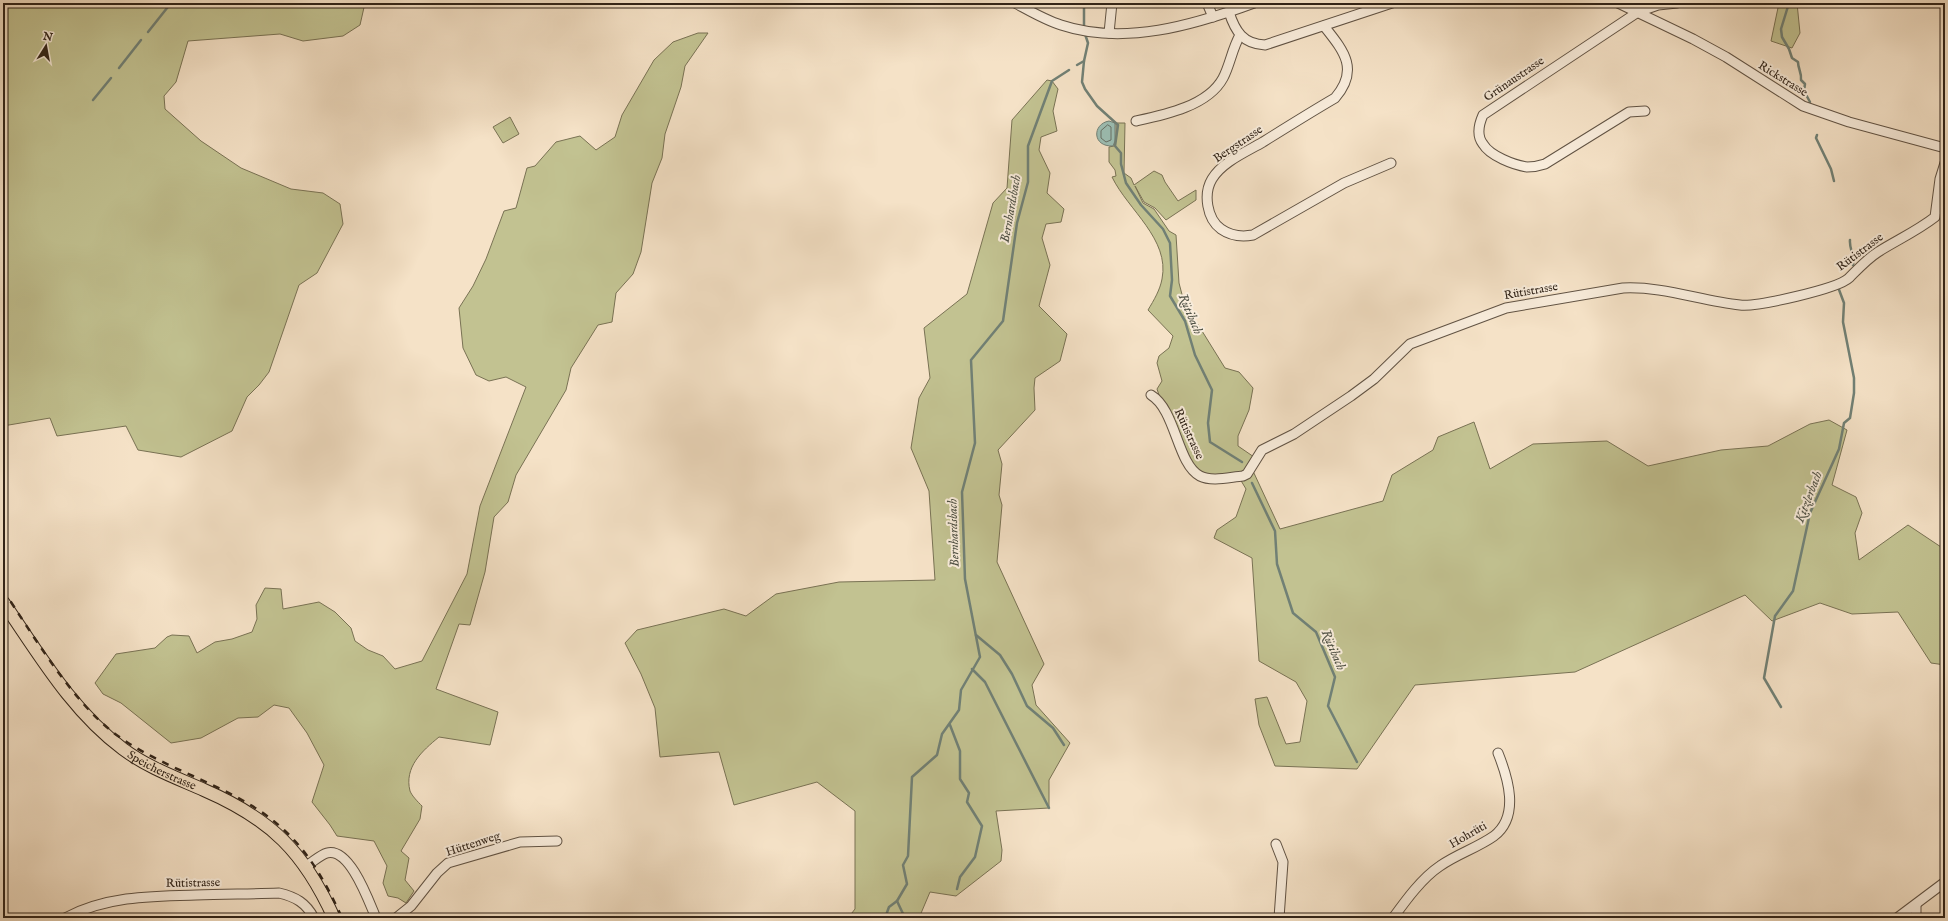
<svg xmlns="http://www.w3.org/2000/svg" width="1948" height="921" viewBox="0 0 1948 921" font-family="'IM FELL English',serif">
<rect width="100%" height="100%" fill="#f5e2c7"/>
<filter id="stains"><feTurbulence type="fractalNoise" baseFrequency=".005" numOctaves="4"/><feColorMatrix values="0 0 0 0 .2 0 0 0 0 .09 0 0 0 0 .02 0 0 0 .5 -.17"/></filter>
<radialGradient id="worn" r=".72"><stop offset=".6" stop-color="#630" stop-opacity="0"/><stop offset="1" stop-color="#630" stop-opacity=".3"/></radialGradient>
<!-- green -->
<g fill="#c2c291" stroke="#797254">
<path d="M 3,3 L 365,3 L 360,25 L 343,36 L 303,41 L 280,34 L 188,41 L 176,82 L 164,96 L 165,109 L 201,141 L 241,168 L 291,189 L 323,193 L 340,204 L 343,224 L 317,273 L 299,285 L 269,372 L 259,385 L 247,397 L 232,431 L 181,457 L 138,450 L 126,426 L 57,436 L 50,418 L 3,426 Z"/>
<path d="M 1779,3 L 1797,3 L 1800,33 L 1792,48 L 1771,41 Z"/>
<path d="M 698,33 L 708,33 L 685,66 L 681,87 L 665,134 L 662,158 L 652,183 L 641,252 L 633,274 L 616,293 L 612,322 L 598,325 L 571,368 L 566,390 L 516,475 L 508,502 L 494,517 L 485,572 L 470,625 L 459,624 L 436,689 L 498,712 L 490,745 L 439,737 C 422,751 404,767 410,791 C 412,796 418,802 422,806 L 420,819 L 401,851 L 409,858 L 405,880 L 414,891 L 406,903 L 398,898 L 388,896 L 383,883 L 387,866 L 374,841 L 337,836 L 330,825 L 312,802 L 324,765 L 307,733 L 289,708 L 274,705 L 258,717 L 238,718 L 201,738 L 171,743 L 121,703 L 103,694 L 95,683 L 116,654 L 155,648 L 167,637 L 172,635 L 189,636 L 197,653 L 215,642 L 232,639 L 252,632 L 257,619 L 256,605 L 265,588 L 281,589 L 283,609 L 319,602 L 335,612 L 351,628 L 355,641 L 368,650 L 383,656 L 395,669 L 422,661 L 467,574 L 480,506 L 526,387 L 506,377 L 489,381 L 476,375 L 463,348 L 459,308 L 473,286 L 486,259 L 504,211 L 516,208 L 527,168 L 535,166 L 556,142 L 580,136 L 596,150 L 615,137 L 622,115 L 654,60 L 673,42 Z"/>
<path d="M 1047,80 L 1052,81 L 1058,89 L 1053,111 L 1057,131 L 1041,137 L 1039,150 L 1050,173 L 1047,193 L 1064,209 L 1061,222 L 1046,224 L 1042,238 L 1050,265 L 1039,306 L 1067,334 L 1060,361 L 1035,378 L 1034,388 L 1035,410 L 998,450 L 1002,464 L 999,495 L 1002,505 L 997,562 L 1044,664 L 1032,685 L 1036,705 L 1070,743 L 1049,780 L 1049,808 L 996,811 L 1002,850 L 1001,861 L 956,896 L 930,892 L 919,918 L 848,918 L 855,909 L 855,811 L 817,782 L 734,805 L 719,752 L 660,757 L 655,708 L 641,674 L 625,643 L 637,630 L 724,609 L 746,616 L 776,594 L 839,582 L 935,580 L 929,491 L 911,448 L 919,398 L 930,378 L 924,328 L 967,294 L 993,203 L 1007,188 L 1012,120 Z"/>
<path d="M 510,117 L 519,134 L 503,143 L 493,127 Z"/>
<path d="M 1116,123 L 1125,123 L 1124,173 L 1131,178 L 1134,185 L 1154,171 L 1162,175 L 1165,182 L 1178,201 L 1196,190 L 1196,200 L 1166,220 L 1155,208 L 1144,202 L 1135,186 L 1143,203 L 1154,209 L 1169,231 L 1176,235 L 1179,283 L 1184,302 L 1225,368 L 1239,372 L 1253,388 L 1249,410 L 1238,436 L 1238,446 L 1254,457 L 1246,470 L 1240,473 L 1208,475 L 1195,469 L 1160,398 L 1157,389 L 1162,381 L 1157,363 L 1159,356 L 1169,348 L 1173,336 L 1148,310 C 1154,300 1160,290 1162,279 C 1170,239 1128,210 1112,177 L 1116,176 L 1115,170 L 1109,162 L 1109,147 L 1114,146 L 1116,141 Z"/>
<path d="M 1829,420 L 1847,430 L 1832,485 L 1856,497 L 1862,513 L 1855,533 L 1859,560 L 1908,525 L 1941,547 L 1945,541 L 1945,665 L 1931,663 L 1898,612 L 1852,614 L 1820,603 L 1772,621 L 1745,595 L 1575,672 L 1415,685 L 1357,769 L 1275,766 L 1259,725 L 1255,699 L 1267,697 L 1286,744 L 1300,742 L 1307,701 L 1296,682 L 1259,661 L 1252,558 L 1214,538 L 1217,530 L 1236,517 L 1246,489 L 1240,479 L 1253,471 L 1280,529 L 1383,501 L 1392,475 L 1433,450 L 1438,437 L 1474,422 L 1490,469 L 1533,444 L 1607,441 L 1648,466 L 1721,450 L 1768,446 L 1810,424 Z"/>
</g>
<!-- water -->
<path fill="#9cbeb3" stroke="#718075" d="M 1109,121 L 1115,123 L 1115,141 L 1113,146 C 1092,147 1092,124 1109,121 Z"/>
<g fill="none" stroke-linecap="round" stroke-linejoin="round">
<!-- shore -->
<path stroke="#667066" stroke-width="1" d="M 1108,125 L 1111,127 L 1111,140 L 1106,142 L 1101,138 L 1101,131 Z"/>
<!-- stream -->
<g stroke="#718075" stroke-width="2.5">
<path d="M 1084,3 L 1084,29"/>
<path d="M 1789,3 L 1781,29 L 1782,37 L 1789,49 L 1792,58 L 1798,62 C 1798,69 1802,73 1801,80 L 1805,84 L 1804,91 L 1810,102"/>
<path d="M 148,32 L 171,3"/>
<path d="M 1084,61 L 1082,82 L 1085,89 L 1097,106 L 1118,125 L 1115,146 L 1121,153 L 1121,164 L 1126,183 L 1141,205 L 1163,229 L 1170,243 L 1172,280 L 1170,296 L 1185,321 L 1195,355 L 1212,390 L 1208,423 L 1210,442 L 1242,462"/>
<path d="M 1077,65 L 1084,61 L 1088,43 L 1085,34"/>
<path d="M 119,68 L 141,40"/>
<path d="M 93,100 L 111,78"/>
<path d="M 1817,135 L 1816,138 L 1831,169 L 1834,181"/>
<path d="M 1850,240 C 1849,249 1855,256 1853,265"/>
<path d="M 1252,483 L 1275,531 L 1277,564 L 1293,613 L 1316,632 L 1335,677 L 1328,706 L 1357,762"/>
<path d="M 976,635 L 1000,655 L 1012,674 L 1027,706 L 1053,728 L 1064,745"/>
<path d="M 972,669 L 985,682 L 1049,808"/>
<path d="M 1781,707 L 1764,678 L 1775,616 L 1793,591 L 1810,513 L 1839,449 L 1844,423 L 1850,418 L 1854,393 L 1854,378 L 1843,322 L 1844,303 L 1838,287"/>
<path d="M 950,725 L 960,751 L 960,779 L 969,793 L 967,802 L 982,826 L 975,857 L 960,877 L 957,889"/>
<path d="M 897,901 L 905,918"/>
<path d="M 885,918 L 889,907 L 897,901 L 907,884 L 903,865 L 908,856 L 912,777 L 937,755 L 942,734 L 959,710 L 961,690 L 980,657 L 965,579 L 962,492 L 975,443 L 971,360 L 1003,321 L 1017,223 L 1028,182 L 1028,146 L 1052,81 L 1069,70"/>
</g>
<!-- minor casing -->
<g stroke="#615344" stroke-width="11">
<g id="minor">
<path d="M 1015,3 C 1030,11 1045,20 1061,25 C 1124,46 1194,25 1254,3"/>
<path d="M 1207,3 L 1213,17"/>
<path d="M 1618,3 L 1693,39 L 1726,57 L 1803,106 L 1849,122 L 1945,148"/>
<path d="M 1229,12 C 1235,31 1243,44 1265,45 L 1392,3"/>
<path d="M 1324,26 C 1343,50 1360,69 1335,98 C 1311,112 1287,127 1263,142 C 1246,152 1222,162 1212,179 C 1203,194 1207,219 1221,229 C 1231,236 1242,237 1253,235 L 1344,183 L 1391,163"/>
<path d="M 1109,33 L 1112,3"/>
<path d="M 1645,111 L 1629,112 L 1545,164 C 1539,166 1534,167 1527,167 C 1514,165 1490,156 1483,144 C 1476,135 1479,124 1483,115 L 1638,12 L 1658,5 L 1677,3"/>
<path d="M 1136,121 C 1164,115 1208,106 1223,78 C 1230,65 1232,49 1240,35"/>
<path d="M 1151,395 C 1176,410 1177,464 1200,476 C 1212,482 1230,477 1243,476 L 1247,474 L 1262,450 L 1294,434 L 1351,396 L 1374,379 L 1410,344 L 1506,308 L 1623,288 C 1663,286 1701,301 1740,305 C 1757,307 1837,289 1849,278 C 1858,269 1867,259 1878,252 C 1897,240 1917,231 1935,217 L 1940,179 L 1945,163"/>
<path d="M 1276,844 L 1283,862 L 1279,918"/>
<path d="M 306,866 C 313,862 320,855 327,853 C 350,847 369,902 376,918"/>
<path d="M 65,918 C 106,896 152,896 196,895 C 224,894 251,894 279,893 C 296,897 306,903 314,918"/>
<path d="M 396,918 L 411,906 L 437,873 L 448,863 L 520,842 L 557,841"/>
<path d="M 1393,918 C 1406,900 1422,878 1440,866 C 1457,854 1477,848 1494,836 C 1520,816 1508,778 1498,753"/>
<path d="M 1897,918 L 1945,882"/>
<path d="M 1916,918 L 1916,905"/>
</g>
</g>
<!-- major casing -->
<g stroke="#302318" stroke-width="14">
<g id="major">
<path id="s1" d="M 3,602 C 39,654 71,710 123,749 C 147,767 177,778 204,790 C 271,819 304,852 334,918"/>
</g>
</g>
<!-- minor -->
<use href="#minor" stroke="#f8ecdb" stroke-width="9"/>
<!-- major -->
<use href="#major" stroke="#f5e2c7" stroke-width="12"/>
<!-- rail -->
<path stroke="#302318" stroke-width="2.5" stroke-dasharray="7 7" stroke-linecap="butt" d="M 3,590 C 33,635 72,701 114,733 C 167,773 236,785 284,830 C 311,855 327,885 342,918"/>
</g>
<g text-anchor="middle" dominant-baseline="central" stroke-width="4" stroke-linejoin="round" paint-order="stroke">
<!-- street labels -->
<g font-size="12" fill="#302318" stroke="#f8ecdb">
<text transform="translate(1514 79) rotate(-34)">Grünaustrasse</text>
<text transform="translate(1783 79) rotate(32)">Rickstrasse</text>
<text transform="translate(1238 144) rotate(-34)">Bergstrasse</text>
<text transform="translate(1860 252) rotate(-37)">Rütistrasse</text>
<text transform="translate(1531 291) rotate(-10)">Rütistrasse</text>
<text transform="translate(1189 434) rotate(65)">Rütistrasse</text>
<text stroke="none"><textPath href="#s1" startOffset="235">Speicherstrasse</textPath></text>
<text transform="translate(1468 835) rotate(-30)">Hohrüti</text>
<text transform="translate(473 844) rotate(-18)">Hüttenweg</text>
<text transform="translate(193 883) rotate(-1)">Rütistrasse</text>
</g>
<!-- water labels -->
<g font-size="13" font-style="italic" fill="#505246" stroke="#f8ecdb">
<text transform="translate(1011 209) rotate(-80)">Bernhardsbach</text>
<text transform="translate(1190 314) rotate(67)">Rütibach</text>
<text transform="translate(1809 497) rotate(-69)">Kitzlerbach</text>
<text transform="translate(954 533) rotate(-92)">Bernhardsbach</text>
<text transform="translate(1333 650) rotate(67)">Rütibach</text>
</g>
</g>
<!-- margin -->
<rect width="1948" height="921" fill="none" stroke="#f5e2c7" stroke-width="16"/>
<rect x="4" y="4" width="1940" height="913" fill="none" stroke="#302318" stroke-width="2"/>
<rect x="8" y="8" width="1932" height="905" fill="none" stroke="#302318"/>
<!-- north arrow -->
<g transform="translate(46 46) rotate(11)" stroke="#f8ecdb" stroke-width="3" paint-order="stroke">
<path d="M0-3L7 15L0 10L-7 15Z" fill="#302318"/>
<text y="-6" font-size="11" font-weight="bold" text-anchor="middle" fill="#302318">N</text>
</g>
<rect width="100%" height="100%" filter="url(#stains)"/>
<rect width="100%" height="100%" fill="url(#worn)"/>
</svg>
